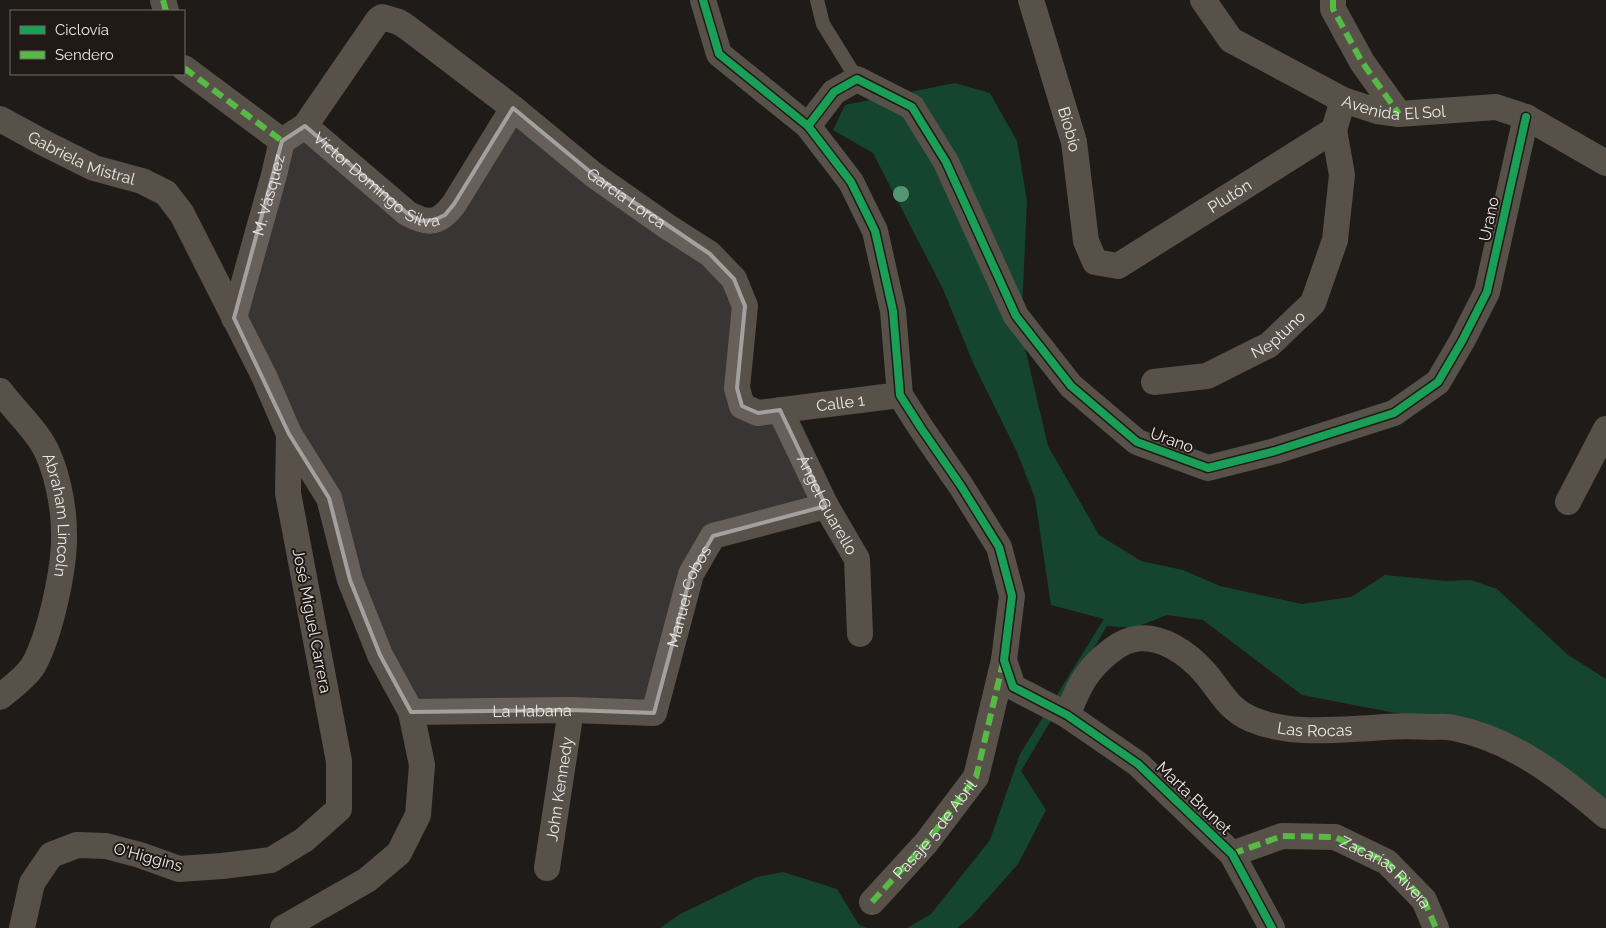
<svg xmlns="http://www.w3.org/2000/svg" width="1606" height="928" viewBox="0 0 1606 928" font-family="Raleway,sans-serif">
<rect width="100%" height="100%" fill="#1e1b19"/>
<!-- green -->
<g fill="#16452f">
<path d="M 955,83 L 990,93 L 1017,141 L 1027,201 L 1021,331 L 1048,446 L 1099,535 L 1141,561 L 1183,570 L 1220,586 L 1302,604 L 1351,597 L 1385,575 L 1446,581 L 1471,580 L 1497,589 L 1568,655 L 1606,679 L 1606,801 L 1510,735 L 1302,695 L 1203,620 L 1167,615 L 1134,628 L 1107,626 L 1021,771 L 1046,810 L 1018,864 L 971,917 L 957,928 L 907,928 L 931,914 L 990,840 L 1020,754 L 1104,619 L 1051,605 L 1035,498 L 1017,452 L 974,365 L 943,289 L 873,153 L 833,130 L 845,105 Z"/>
<path d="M 783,872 L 837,889 L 859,925 L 868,928 L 660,928 L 680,914 L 757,877 Z"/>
</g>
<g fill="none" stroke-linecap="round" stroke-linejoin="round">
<!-- lane -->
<path stroke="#585149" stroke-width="14" d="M 817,0 L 823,24 L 857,79"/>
<!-- street -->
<g stroke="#585149" stroke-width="26">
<path d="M 163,0 L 166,11"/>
<path d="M 703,0 L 719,54 L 808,126 L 851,182 L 875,231 L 893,311 L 900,395 L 921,428 L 961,486 L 999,547 L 1012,596 L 1004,660 L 1013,687 L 1067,715 L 1138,764 L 1232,854 L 1272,928"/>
<path id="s1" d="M 1031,0 L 1074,142 L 1086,241 L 1095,262 L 1118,266 L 1334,130 L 1343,100"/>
<path id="s2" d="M 1203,0 L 1231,40 L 1343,100 L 1377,111 L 1399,114 L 1496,107 L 1526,117 L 1606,163"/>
<path d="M 1333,0 L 1333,9 L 1362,62 L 1399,114"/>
<path d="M 184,68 L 282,141"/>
<path id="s3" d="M 0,119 L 44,143 L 94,168 L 142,181 L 166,193 L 182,214 L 264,376 L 289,434 L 329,498 L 350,580 L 380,655 L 411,712 L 422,765 L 418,815 L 399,853 L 367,880 L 283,928"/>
<path id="s4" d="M 305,126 L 407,213 C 428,225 439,224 454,204 L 513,108"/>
<path d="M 808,126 L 834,92 L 857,79 L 912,107 L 946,162 L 1016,316 L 1071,386 L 1137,442 L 1208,468 L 1275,451 L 1394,413 L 1438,382 L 1462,341 L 1487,292 L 1526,117"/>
<path id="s5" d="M 234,318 L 274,175 L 282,141 L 305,126 L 378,20 L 382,17 L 399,22 L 408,28 L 513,108 L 594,175 L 668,227 L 710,254 L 734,279 L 745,306 L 737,388 L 742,406 L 758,413 L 900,395"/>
<path id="s6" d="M 1154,382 L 1207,376 L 1269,345 L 1313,303 L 1335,240 L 1342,175 L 1334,130"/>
<path id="s7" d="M 0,391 C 13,408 30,424 41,441 C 56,464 64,506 64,533 C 65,568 50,636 33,666 C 25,678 11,688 0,697"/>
<path id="s8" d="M 780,410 L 826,506 L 857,559 L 860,634"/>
<path d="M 1568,502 L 1606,429"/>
<path id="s9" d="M 411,712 L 571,710 L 654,713 L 691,574 L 713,536 L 826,506"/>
<path id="s10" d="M 1067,715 C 1073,703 1077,689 1085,678 C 1094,664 1115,644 1131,640 C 1159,632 1189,654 1206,674 C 1221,692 1228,709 1251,719 C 1288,735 1332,730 1371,728 C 1391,726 1411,726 1431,727 C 1439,727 1447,726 1454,728 C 1512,739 1563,779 1606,816"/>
<path id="s11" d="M 1232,854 L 1282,836 L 1335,837 L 1387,862 L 1424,900 L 1436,928"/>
<path id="s12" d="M 547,868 L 571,710"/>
<path d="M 872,902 L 926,843 L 976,777 L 1004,660"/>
<path d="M 22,928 L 32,883 L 51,855 L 77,845 L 106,846 L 140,855 L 179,869 L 222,866 L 271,860 L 304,840 L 339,809 L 339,761 L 288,493 L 289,434"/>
</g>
<!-- quiet -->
<g stroke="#58b947" stroke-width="6" stroke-dasharray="12 6" stroke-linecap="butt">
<path d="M 163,0 L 166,11"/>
<path d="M 1333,0 L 1333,9 L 1362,62 L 1399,114"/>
<path d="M 184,68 L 282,141"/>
<path d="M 1232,854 L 1282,836 L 1335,837 L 1387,862 L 1424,900 L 1436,928"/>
<path id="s13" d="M 872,902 L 926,843 L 976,777 L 1003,663"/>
</g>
<!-- cycleway casing -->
<g stroke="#201a17" stroke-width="11">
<g id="cycleway">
<path d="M 703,0 L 719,54 L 808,126 L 851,182 L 875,231 L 893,311 L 900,395 L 921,428 L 961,486 L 999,547 L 1012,596 L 1004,660 L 1013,687 L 1067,715 L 1138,764 L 1232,854 L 1272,928"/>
<path d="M 808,126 L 834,92 L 857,79 L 912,107 L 946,162 L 1016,316 L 1071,386 L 1137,442 L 1208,468 L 1275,451 L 1394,413 L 1438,382 L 1462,341 L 1487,292 L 1526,117"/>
</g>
</g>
<!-- cycleway -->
<use href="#cycleway" stroke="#1a9f57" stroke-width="8"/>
</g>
<!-- trees -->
<circle fill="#539673" cx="901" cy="194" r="8"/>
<!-- marked area -->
<path fill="#a3a09e" fill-opacity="0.2" stroke="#a3a09e" stroke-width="4" stroke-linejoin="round" d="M 513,108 L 594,175 L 710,254 L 734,279 L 745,306 L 737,388 L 742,406 L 758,413 L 780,410 L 826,506 L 713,536 L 691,574 L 654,713 L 571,710 L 411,712 L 380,655 L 350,580 L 329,498 L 289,434 L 234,318 L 282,141 L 305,126 L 407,213 L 421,221 L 434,220 L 445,215 L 454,204 Z"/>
<g text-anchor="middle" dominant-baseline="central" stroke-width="4" stroke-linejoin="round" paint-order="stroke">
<!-- street labels -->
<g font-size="16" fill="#ebe7e5" stroke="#201a17">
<text stroke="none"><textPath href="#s2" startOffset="228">Avenida El Sol</textPath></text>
<text stroke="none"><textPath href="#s1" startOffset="135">Bíobío</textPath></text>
<text stroke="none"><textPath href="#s3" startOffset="91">Gabriela Mistral</textPath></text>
<text stroke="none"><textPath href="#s4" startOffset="91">Víctor Domingo Silva</textPath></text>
<text stroke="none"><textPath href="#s5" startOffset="128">M. Vásquez</textPath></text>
<text stroke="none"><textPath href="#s1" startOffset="426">Plutón</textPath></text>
<text stroke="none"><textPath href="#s5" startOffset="650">García Lorca</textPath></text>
<text transform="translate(1489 219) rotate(-78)">Urano</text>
<text stroke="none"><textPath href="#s6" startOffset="136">Neptuno</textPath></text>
<text stroke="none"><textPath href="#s5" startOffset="1016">Calle 1</textPath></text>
<text transform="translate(1172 440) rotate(20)">Urano</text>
<text stroke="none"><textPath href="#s8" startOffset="106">Ángel Guarello</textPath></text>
<text stroke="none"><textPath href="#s7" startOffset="142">Abraham Lincoln</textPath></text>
<text stroke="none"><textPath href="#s9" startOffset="365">Manuel Cobos</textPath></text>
<text transform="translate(312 621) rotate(79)">José Miguel Carrera</text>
<text stroke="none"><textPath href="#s9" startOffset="121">La Habana</textPath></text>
<text stroke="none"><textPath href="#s10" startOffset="318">Las Rocas</textPath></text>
<text stroke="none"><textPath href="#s12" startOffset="80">John Kennedy</textPath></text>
<text transform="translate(1194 798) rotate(44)">Marta Brunet</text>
<text stroke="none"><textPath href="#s13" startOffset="96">Pasaje 5 de Abril</textPath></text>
<text transform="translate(148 857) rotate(15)">O'Higgins</text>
<text stroke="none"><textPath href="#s11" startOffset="169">Zacarías Rivera</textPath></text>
</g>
</g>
<!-- legend -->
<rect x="10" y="10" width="175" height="65" fill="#201a17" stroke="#716c69"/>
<rect x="20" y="26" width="25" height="8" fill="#1a9f57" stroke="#716c69"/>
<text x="55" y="35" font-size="15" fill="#ebe7e5">Ciclovía</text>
<rect x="20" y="51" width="25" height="8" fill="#58b947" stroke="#716c69"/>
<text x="55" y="60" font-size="15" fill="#ebe7e5">Sendero</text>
</svg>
